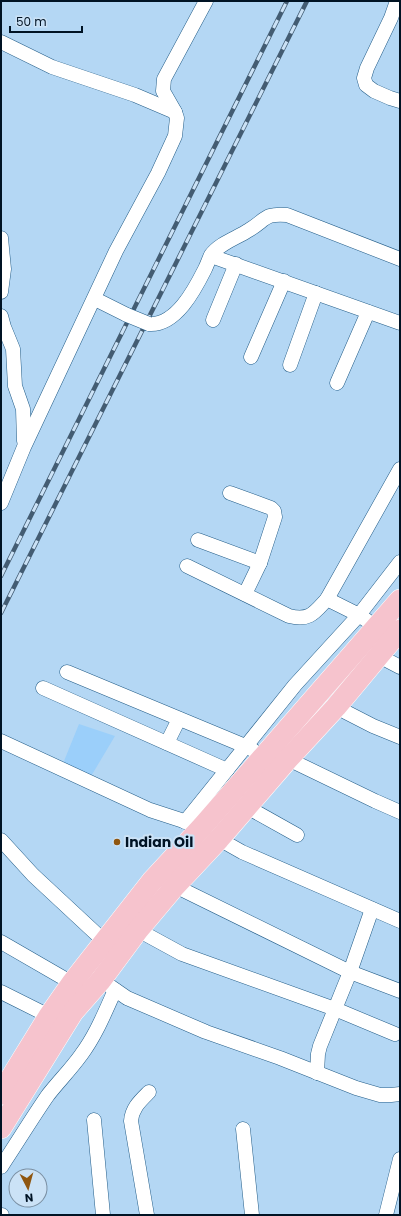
<svg xmlns="http://www.w3.org/2000/svg" width="401" height="1216" viewBox="0 0 401 1216" font-family="Poppins,sans-serif">
<rect width="100%" height="100%" fill="#b4d7f4"/>
<!-- built -->
<path fill="#9bcffa" d="M 79,724 L 115,736 L 90,778 L 62,766 Z"/>
<g fill="none" stroke-linecap="round" stroke-linejoin="round">
<!-- minor casing -->
<g stroke="#235d88" stroke-width="15">
<g id="minor">
<path d="M 397,1 L 391,18 L 367,68 L 364,78 L 366,85 L 374,91 L 390,98 L 400,101"/>
<path d="M 1,42 L 52,67 L 135,95 L 175,112"/>
<path d="M 1,238 L 4,269 L 1,292"/>
<path d="M 211,256 L 400,323"/>
<path d="M 95,299 L 127,315"/>
<path d="M 1,316 L 4,327 L 13,349 L 15,386 L 23,409 L 24,441"/>
<path d="M 213,320 L 236,264"/>
<path d="M 149,324 C 176,326 195,289 205,269 C 207,265 209,259 211,255 C 220,243 237,238 249,230 C 266,220 264,213 287,215 L 400,259"/>
<path d="M 251,357 L 284,281"/>
<path d="M 290,365 L 316,293"/>
<path d="M 337,383 L 368,312"/>
<path d="M 230,493 L 271,508 L 274,511 L 275,517 L 260,563 L 245,594"/>
<path d="M 1,503 L 24,447 L 116,251 L 158,173 L 175,136 L 177,118 L 175,112 L 163,91 L 164,79 L 206,1"/>
<path d="M 198,540 L 260,563"/>
<path d="M 187,566 L 289,616 C 310,621 314,613 327,599 L 359,615 L 376,627"/>
<path d="M 327,599 L 400,469"/>
<path d="M 379,656 L 400,667"/>
<path d="M 67,672 L 245,746 L 253,750"/>
<path d="M 43,688 L 227,770"/>
<path d="M 336,707 L 373,726 L 400,737"/>
<path d="M 1,741 L 150,810 L 193,824"/>
<path d="M 167,743 L 179,719"/>
<path d="M 288,759 L 375,801 L 400,812"/>
<path d="M 247,807 L 297,835"/>
<path d="M 185,822 L 295,685 L 359,615 L 400,562"/>
<path d="M 219,839 L 242,852 L 400,921"/>
<path d="M 1,840 L 33,875 L 104,941"/>
<path d="M 175,886 L 350,972 L 400,991"/>
<path d="M 138,930 L 182,954 L 335,1009 L 395,1034"/>
<path d="M 1,942 L 72,983"/>
<path d="M 101,980 L 127,998 L 206,1032 L 280,1058 L 356,1088 L 380,1095 L 391,1095 L 400,1094"/>
<path d="M 1,992 L 49,1016"/>
<path d="M 317,1073 L 318,1054 L 320,1046 L 350,972 L 372,909"/>
<path d="M 94,1120 L 103,1215"/>
<path d="M 243,1129 L 252,1215"/>
<path d="M 1,1167 C 17,1143 32,1118 48,1095 C 59,1081 71,1069 81,1055 C 96,1035 105,1012 115,990"/>
<path d="M 1,1215 L 2,1215"/>
<path d="M 147,1215 L 131,1121 C 132,1108 140,1101 149,1092"/>
<path d="M 386,1215 L 400,1159"/>
</g>
</g>
<!-- highway casing -->
<g stroke="#fff" stroke-width="22">
<g id="highway">
<path d="M 1,1094 L 49,1016 L 72,983 L 152,881 L 202,827 L 400,600"/>
<path d="M 1,1128 L 73,1012 L 101,980 L 138,930 L 175,886 L 219,839 L 288,759 L 336,707 L 400,630"/>
</g>
</g>
<!-- minor -->
<use href="#minor" stroke="#fff" stroke-width="14"/>
<!-- highway -->
<use href="#highway" stroke="#f6c3cd" stroke-width="21"/>
<!-- rail casing -->
<g stroke="#435c72" stroke-width="4.5">
<g id="rail">
<path d="M 1,576 L 287,1"/>
<path d="M 1,613 L 307,1"/>
</g>
</g>
<!-- rail -->
<use href="#rail" stroke="#cbe2f6" stroke-width="3" stroke-dasharray="9" stroke-linecap="butt"/>
<!-- minor-bridge casing -->
<g stroke="#235d88" stroke-width="15" stroke-linecap="butt">
<path id="minor-bridge" d="M 127,315 L 149,324"/>
</g>
<!-- minor-bridge -->
<use href="#minor-bridge" stroke="#fff" stroke-width="14"/>
</g>
<!-- markers -->
<circle fill="#8f5610" stroke="#cbe2f6" stroke-width="1.5" cx="117" cy="842" r="4"/>
<g text-anchor="middle" dominant-baseline="central" stroke-width="4" stroke-linejoin="round" paint-order="stroke">
<!-- poi labels -->
<g font-size="14" font-weight="bold" fill="#001324" stroke="#cbe2f6" text-anchor="start">
<text x="125" y="842">Indian Oil</text>
</g>
</g>
<!-- border -->
<rect width="401" height="1216" fill="none" stroke="#001324" stroke-width="4"/>
<!-- north arrow -->
<g transform="translate(28 1188) rotate(174)"><circle r="19" fill="#cbe2f6" stroke="#7a8fa2"/>
<path d="M0-3L7 15L0 10L-7 15Z" fill="#8f5610"/>
<text y="-6" font-size="11" font-weight="bold" text-anchor="middle" fill="#001324">N</text>
</g>
<!-- scale -->
<path d="M10 26v6h72v-6" fill="none" stroke="#001324" stroke-width="2"/>
<text x="16" y="26" font-size="12" fill="#001324" stroke="#cbe2f6" stroke-width="3" paint-order="stroke">50 m</text>
</svg>
